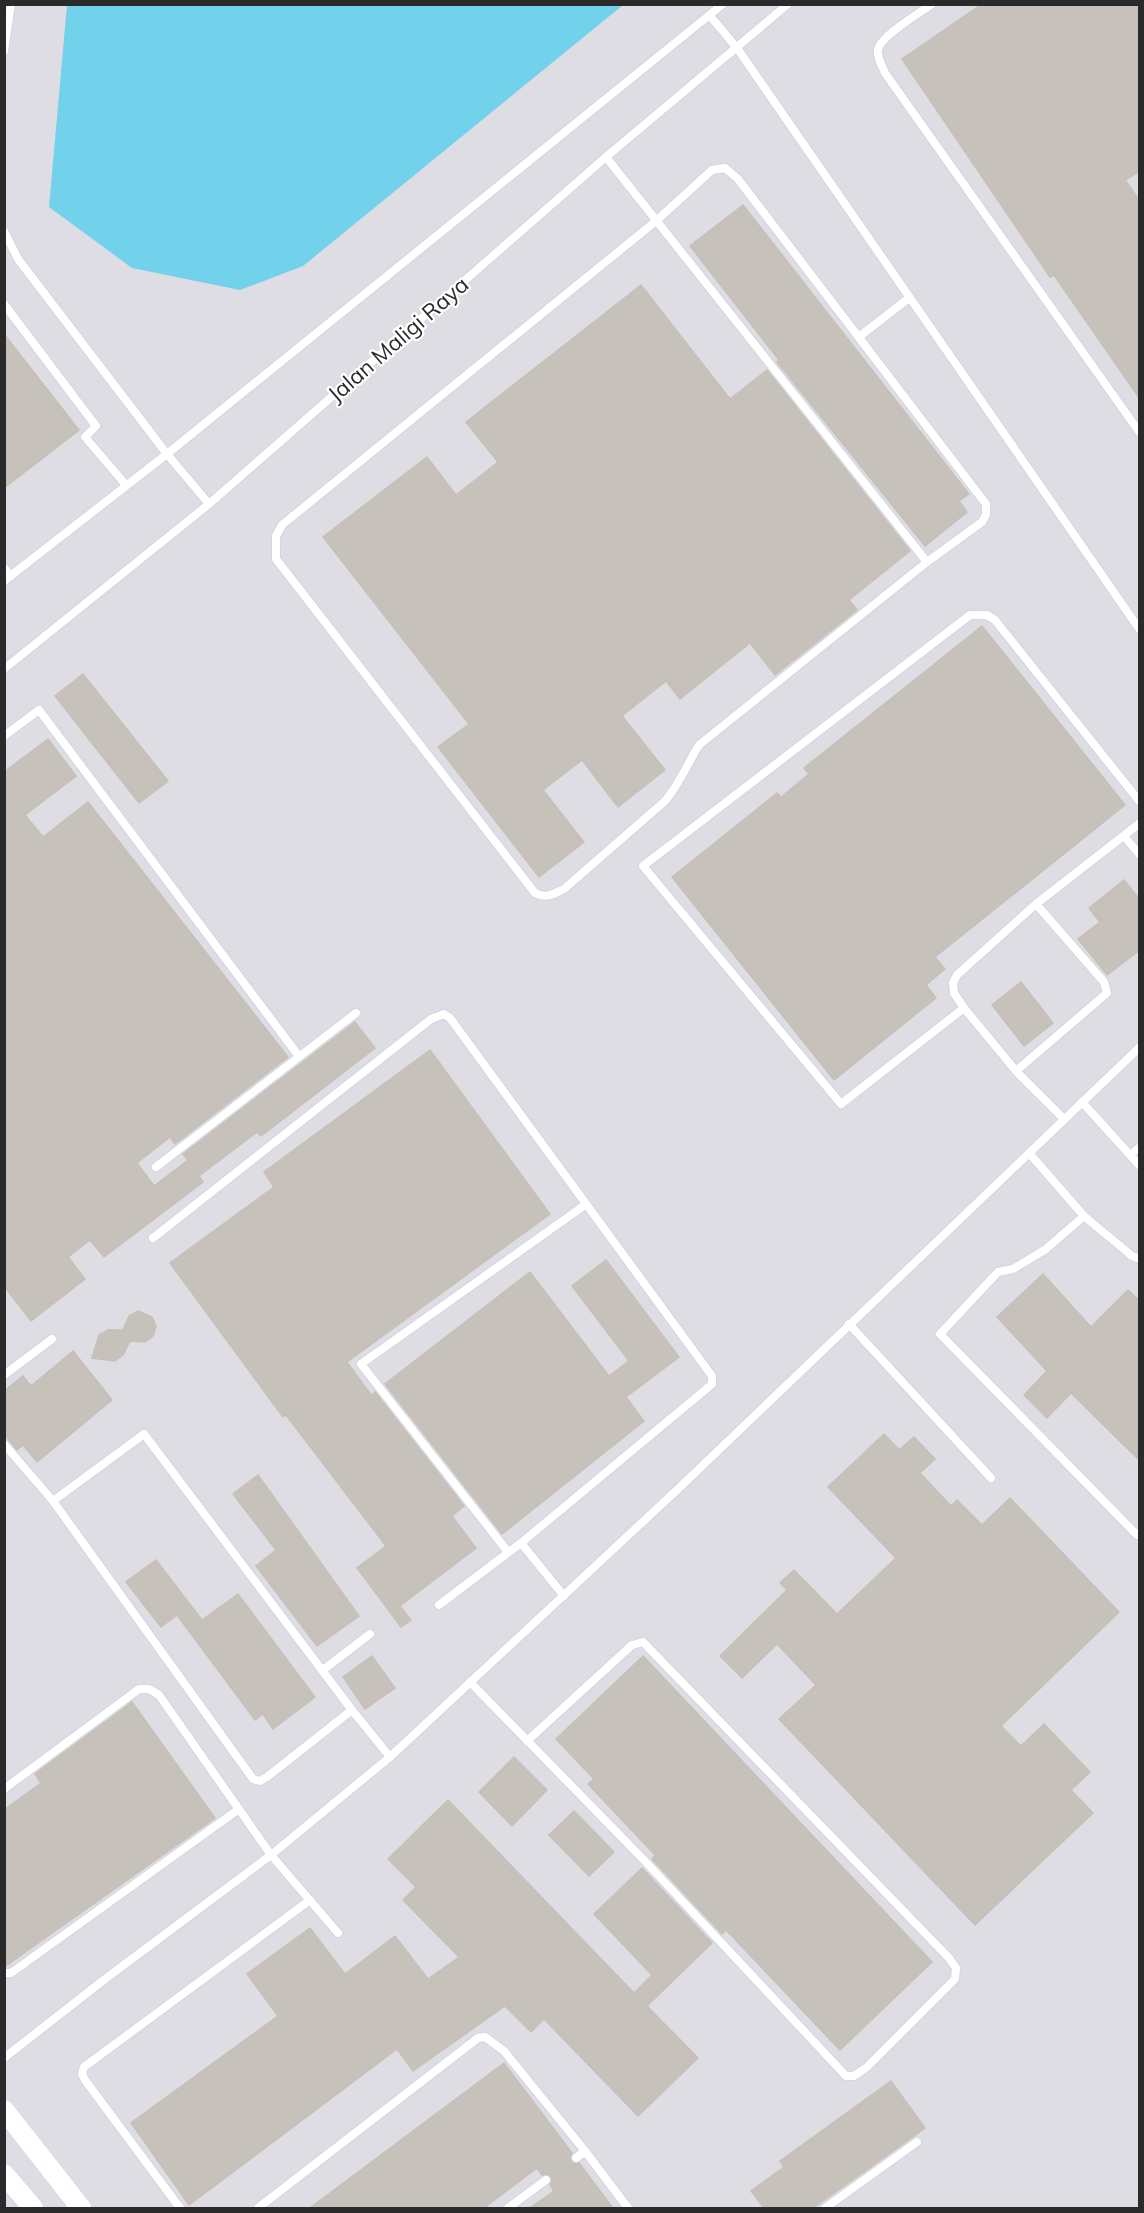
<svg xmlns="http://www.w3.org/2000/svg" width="1144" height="2213" viewBox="0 0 1144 2213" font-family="Mulish,sans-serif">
<rect width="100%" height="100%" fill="#ece4dc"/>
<!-- industrial -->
<rect fill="#dedde4" x="5" y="5" width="1134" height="2203"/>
<!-- water -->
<path fill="#72d1eb" d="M 67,5 L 67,4 L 623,5 L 303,266 L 240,290 L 132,268 L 49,207 Z"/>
<!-- building -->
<g fill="#c7c1bc" stroke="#c7c0b6" stroke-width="1.5">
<path d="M 982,4 L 1140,4 L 1140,171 L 1125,180 L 1140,201 L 1140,399 L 1054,275 L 1050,277 L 902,59 Z"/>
<path d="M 743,205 L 969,494 L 959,501 L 967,512 L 925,546 L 777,362 L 779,360 L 690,246 Z"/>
<path d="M 641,285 L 730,399 L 767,370 L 910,551 L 849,600 L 857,610 L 775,675 L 750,643 L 680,699 L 666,681 L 622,716 L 665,770 L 618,807 L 582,760 L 543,790 L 584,842 L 539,877 L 438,747 L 469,724 L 323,537 L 427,457 L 456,495 L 498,462 L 466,422 Z"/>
<path d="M 4,334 L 79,430 L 4,488 Z"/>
<path d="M 982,626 L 1125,805 L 935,957 L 945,969 L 926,985 L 936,998 L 834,1080 L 672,877 L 777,793 L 781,797 L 809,774 L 804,768 Z"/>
<path d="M 83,674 L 168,781 L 139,803 L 55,696 Z"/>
<path d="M 48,739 L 76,776 L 25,815 L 43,837 L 88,802 L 288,1057 L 175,1144 L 170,1137 L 137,1163 L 154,1186 L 188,1160 L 183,1154 L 355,1022 L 375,1048 L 261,1136 L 257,1132 L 199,1176 L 203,1182 L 104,1257 L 90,1240 L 68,1257 L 85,1279 L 31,1321 L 4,1286 L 4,772 Z"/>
<path d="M 1124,880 L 1140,900 L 1140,950 L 1107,975 L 1078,939 L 1100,922 L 1089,908 Z"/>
<path d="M 1021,982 L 1053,1023 L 1024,1046 L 992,1005 Z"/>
<path d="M 430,1050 L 550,1214 L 347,1362 L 371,1395 L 375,1392 L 464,1506 L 452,1516 L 476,1548 L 400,1606 L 411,1620 L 401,1627 L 357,1568 L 386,1546 L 286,1415 L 283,1417 L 170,1263 L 274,1187 L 264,1172 Z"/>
<path d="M 606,1260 L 679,1357 L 626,1397 L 644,1421 L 502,1534 L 385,1384 L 530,1272 L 609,1376 L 629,1361 L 572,1286 Z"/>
<path d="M 1043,1274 L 1091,1327 L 1128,1290 L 1140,1301 L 1140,1461 L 1071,1393 L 1047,1418 L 1024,1395 L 1047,1371 L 997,1317 Z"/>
<path d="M 138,1311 L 152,1317 L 156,1326 L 153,1336 L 145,1342 L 130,1341 L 123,1355 L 115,1361 L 92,1358 L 99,1335 L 108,1330 L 123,1330 L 129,1316 Z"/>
<path d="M 73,1351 L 112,1400 L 37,1462 L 23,1445 L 17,1450 L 4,1434 L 4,1391 L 23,1376 L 31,1386 Z"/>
<path d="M 884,1434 L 899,1450 L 914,1437 L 935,1459 L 920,1473 L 951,1506 L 957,1500 L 982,1525 L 1010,1498 L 1119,1612 L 1001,1726 L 1021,1746 L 1044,1724 L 1090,1772 L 1071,1790 L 1093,1813 L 975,1925 L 779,1719 L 816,1685 L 777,1644 L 742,1678 L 720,1656 L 787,1590 L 780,1583 L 794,1570 L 837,1614 L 896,1558 L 828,1487 Z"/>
<path d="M 258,1475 L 359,1616 L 317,1646 L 256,1566 L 276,1550 L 233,1494 Z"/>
<path d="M 156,1560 L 202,1620 L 238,1594 L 315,1697 L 273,1729 L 263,1714 L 255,1720 L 177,1615 L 161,1627 L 126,1582 Z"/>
<path d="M 372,1656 L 395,1688 L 365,1709 L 343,1677 Z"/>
<path d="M 643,1656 L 932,1962 L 840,2050 L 726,1930 L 722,1934 L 652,1859 L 655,1855 L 588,1784 L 594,1779 L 556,1739 Z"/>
<path d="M 132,1702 L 215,1818 L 4,1967 L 4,1810 L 41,1783 L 35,1774 Z"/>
<path d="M 514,1757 L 547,1790 L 512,1826 L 479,1792 Z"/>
<path d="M 448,1800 L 634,1993 L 652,1975 L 594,1914 L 642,1868 L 712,1943 L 647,2006 L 698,2058 L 638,2116 L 544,2019 L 531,2032 L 505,2006 L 413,2071 L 397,2049 L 189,2205 L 131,2123 L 278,2016 L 247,1974 L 310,1928 L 345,1974 L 395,1936 L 428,1979 L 459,1957 L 403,1900 L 416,1887 L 388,1859 Z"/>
<path d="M 574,1811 L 614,1852 L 589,1876 L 549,1835 Z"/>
<path d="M 504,2063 L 572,2153 L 571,2161 L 579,2163 L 613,2208 L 530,2208 L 554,2191 L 550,2185 L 551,2176 L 542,2175 L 537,2168 L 484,2208 L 310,2208 Z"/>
<path d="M 891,2081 L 925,2128 L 813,2208 L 764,2208 L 751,2191 L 784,2167 L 780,2161 Z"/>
</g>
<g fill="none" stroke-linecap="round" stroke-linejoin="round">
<!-- service casing -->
<g stroke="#d1d6e2" stroke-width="10">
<g id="service">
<path d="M 932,4 C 920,13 880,36 878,50 C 877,59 882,65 885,73 L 1140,433"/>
<path d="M 710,16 L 737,48 L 1140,630"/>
<path d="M 4,51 L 11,4"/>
<path d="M 606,157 L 927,562"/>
<path d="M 725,168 L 738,179 L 986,504 L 986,515 L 982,522 L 927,562 L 699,745 C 688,763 678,786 665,801 L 564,889 C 554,894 546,899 535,893 L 276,559 L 276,536 L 282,525 L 656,221 L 712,170 Z"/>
<path d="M 4,231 L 18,259 L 167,454 L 209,504"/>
<path d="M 4,304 L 96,426 L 85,437 L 126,485"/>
<path d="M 860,336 L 909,298"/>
<path d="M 4,568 L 11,576"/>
<path d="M 4,581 L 167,454 L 723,4"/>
<path d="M 4,669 L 209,504 L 606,157 L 788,4"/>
<path d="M 4,736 L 39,710 L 298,1055"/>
<path d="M 1124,836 L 1140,855"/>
<path d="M 964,1008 L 841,1104 L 643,866 L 970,615 L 987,615 L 995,620 L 1140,802"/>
<path d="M 1016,1071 L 1107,993 L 1104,982 L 1036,904"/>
<path d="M 1082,1102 L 1140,1166"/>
<path d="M 1064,1119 L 1016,1071 L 964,1008 L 954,993 L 953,983 L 957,975 L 1036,904 L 1140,823"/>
<path d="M 1029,1153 L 1084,1216 L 1132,1256 L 1140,1259"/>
<path d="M 1130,1155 L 1140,1147"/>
<path d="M 156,1167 L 356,1013"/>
<path d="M 1084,1216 L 1046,1249 L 1013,1269 L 998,1272 L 940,1334 L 1137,1535 L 1140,1532"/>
<path d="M 153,1238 L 431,1019 L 444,1014 L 450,1018 L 712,1376 L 712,1384 L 705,1390 L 521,1543 L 439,1605"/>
<path d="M 849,1324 L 991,1478"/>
<path d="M 4,1375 L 52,1339"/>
<path d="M 4,1444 L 53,1501"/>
<path d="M 521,1543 L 564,1596"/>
<path d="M 508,1552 L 361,1364 L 585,1205"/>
<path d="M 323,1670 L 370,1634"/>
<path d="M 470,1682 L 643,1859 L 846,2076 L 854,2076 L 867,2067 L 955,1979 L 956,1968 L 949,1958 L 643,1642 L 632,1645 L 527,1741"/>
<path d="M 352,1710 L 267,1777 L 260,1781 L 253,1779 L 53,1501 L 144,1434 L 352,1710 L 390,1757"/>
<path d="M 4,1789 L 139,1689 L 149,1689 L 159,1695 L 271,1855 L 338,1933"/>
<path d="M 4,1973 L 11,1973 L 239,1809"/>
<path d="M 4,2058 L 105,1979 L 271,1855 L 390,1757 L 678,1489 L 1140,1047"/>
<path d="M 576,2158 L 585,2151"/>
<path d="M 180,2208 L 85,2080 L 82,2074 L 84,2067 L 310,1900"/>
<path d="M 258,2208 L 478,2038 L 485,2037 L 504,2051 L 585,2151 L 628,2208"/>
<path d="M 508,2208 L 546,2180"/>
<path d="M 825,2208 L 917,2142"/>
</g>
</g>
<!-- tertiary casing -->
<g stroke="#d1d6e2" stroke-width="21">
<g id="tertiary">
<path d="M 4,2110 L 81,2208"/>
<path d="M 4,2174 L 33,2208"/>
</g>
</g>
<!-- service -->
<use href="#service" stroke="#fff" stroke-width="8"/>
<!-- tertiary -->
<use href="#tertiary" stroke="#fff" stroke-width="20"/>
</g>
<g text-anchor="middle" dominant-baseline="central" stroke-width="4.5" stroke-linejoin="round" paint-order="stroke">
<!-- street labels -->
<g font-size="22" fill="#2a2a2a" stroke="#fff">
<text transform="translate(398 339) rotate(-41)">Jalan Maligi Raya</text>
</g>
</g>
<!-- border -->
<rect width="1144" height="2213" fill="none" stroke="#2a2a2a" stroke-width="12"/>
</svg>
